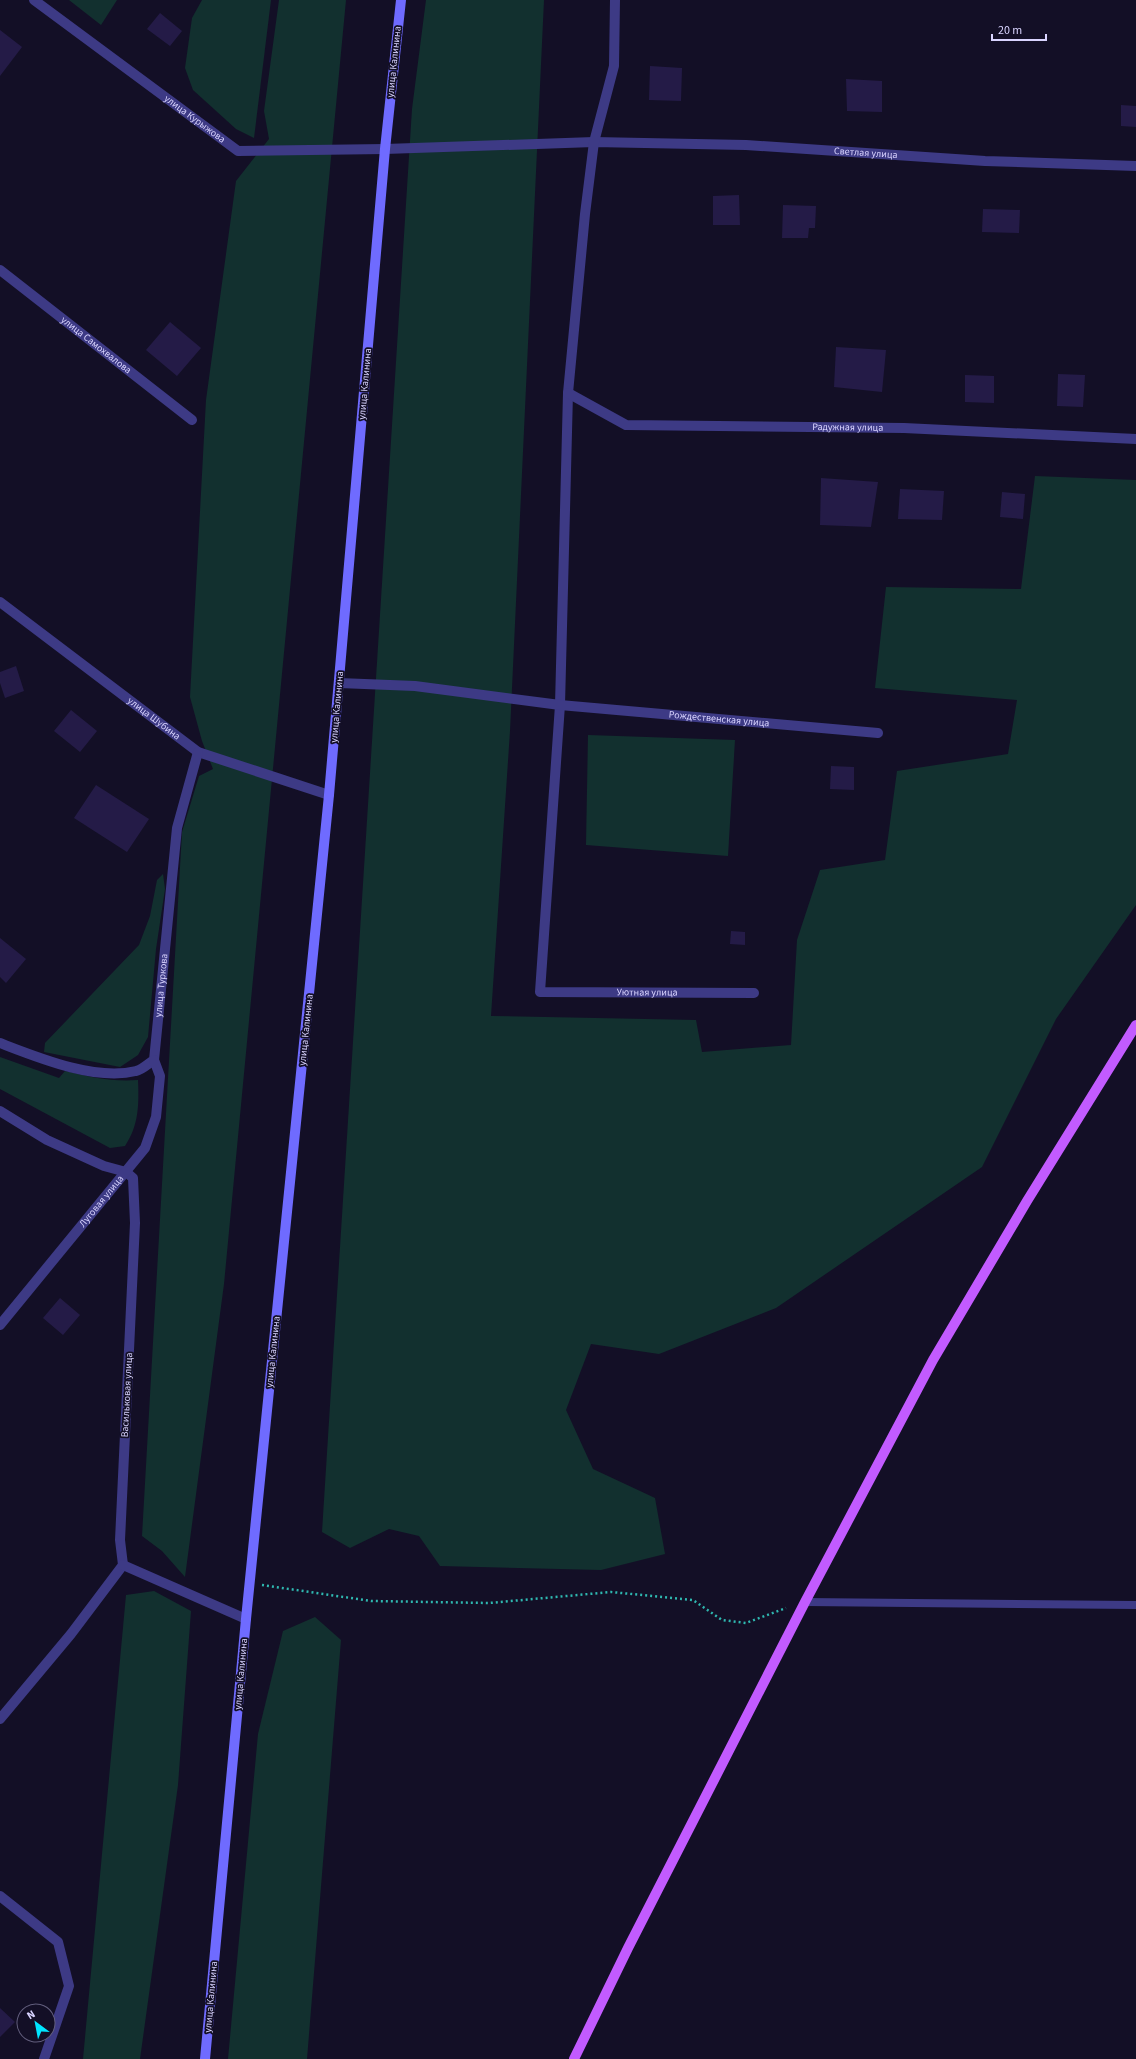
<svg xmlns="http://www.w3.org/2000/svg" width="1136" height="2059" viewBox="0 0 1136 2059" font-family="'Source Sans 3',sans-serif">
<rect width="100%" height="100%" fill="#130f26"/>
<!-- green -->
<g fill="#12302f">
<path d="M 69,0 L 117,0 L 101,25 Z"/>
<path d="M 202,0 L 271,0 L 254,138 L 236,129 L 193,90 L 185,68 L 192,18 Z"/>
<path d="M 279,0 L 346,0 L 224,1284 L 185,1577 L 162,1551 L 142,1536 L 182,832 L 199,776 L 213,769 L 202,741 L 190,697 L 206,400 L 236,181 L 269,139 L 264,111 Z"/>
<path d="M 426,0 L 544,0 L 510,731 L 491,1016 L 696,1020 L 702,1052 L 791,1045 L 797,940 L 820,870 L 885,860 L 897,771 L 1008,754 L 1017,700 L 875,688 L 886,587 L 1021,589 L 1035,476 L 1136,480 L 1136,905 L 1056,1019 L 982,1167 L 776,1308 L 659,1354 L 591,1344 L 566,1410 L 593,1469 L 655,1498 L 665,1554 L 601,1570 L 440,1566 L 419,1536 L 389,1529 L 350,1548 L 322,1532 L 412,109 Z"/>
<path d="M 588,735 L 735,740 L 728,856 L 586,845 Z"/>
<path d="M 163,874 L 165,889 L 156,949 L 148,1037 L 138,1055 L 120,1067 L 44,1052 L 45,1043 L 139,945 L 150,916 L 157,880 Z"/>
<path d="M 0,1057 L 59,1078 L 65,1071 C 90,1077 112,1082 138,1080 C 139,1104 139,1125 125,1146 L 110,1148 L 0,1089 Z"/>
<path d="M 154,1591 L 191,1611 L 178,1785 L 140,2059 L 83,2059 L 126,1595 Z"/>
<path d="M 315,1617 L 341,1640 L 307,2059 L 228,2059 L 258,1734 L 283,1631 Z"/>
</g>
<!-- building -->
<g fill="#241b47">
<path d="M 160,13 L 182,31 L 170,46 L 147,29 Z"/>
<path d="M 0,30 L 22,47 L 0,76 Z"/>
<path d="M 650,66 L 682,68 L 681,101 L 649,100 Z"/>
<path d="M 846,79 L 882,81 L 882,112 L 847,111 Z"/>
<path d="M 1121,105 L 1136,106 L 1136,127 L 1121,126 Z"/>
<path d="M 739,195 L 740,225 L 713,225 L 713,196 Z"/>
<path d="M 783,205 L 816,206 L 815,228 L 809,228 L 808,238 L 782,238 Z"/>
<path d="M 983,209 L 1020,210 L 1019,233 L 982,232 Z"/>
<path d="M 170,322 L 201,348 L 177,376 L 146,350 Z"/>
<path d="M 836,347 L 886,350 L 882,392 L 834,387 Z"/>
<path d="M 1058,374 L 1085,375 L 1083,407 L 1057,406 Z"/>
<path d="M 965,375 L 994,376 L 994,403 L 965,402 Z"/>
<path d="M 821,478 L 878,482 L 871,527 L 820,525 Z"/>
<path d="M 900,489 L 944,491 L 942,520 L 898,519 Z"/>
<path d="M 1002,492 L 1025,494 L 1023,519 L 1000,517 Z"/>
<path d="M 16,666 L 24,691 L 5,698 L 0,683 L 0,672 Z"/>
<path d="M 71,710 L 97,731 L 80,752 L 54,731 Z"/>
<path d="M 831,766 L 854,767 L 854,790 L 830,789 Z"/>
<path d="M 96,785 L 149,819 L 127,852 L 74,818 Z"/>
<path d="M 731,931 L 745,932 L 745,945 L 730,944 Z"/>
<path d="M 0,938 L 26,959 L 6,983 L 0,977 Z"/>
<path d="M 60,1298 L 80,1315 L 63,1335 L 43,1318 Z"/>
<path d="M 0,2008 L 15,2022 L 0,2037 Z"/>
</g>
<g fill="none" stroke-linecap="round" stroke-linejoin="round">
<!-- path -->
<path stroke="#2fb8b0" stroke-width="2.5" stroke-dasharray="2 3" stroke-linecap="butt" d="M 262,1585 L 371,1601 L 489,1603 L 611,1592 L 693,1600 L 722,1620 L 746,1623 L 786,1608"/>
<!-- service -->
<path stroke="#3d3a85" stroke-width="8" d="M 805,1602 L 1136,1605"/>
<!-- minor -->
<g stroke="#3d3a85" stroke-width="10">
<path id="s1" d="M 34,0 L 238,151 L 385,149 L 594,142 L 746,145 L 985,161 L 1136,166"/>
<path id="s2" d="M 615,0 L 614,66 L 594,142 L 585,214 L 568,393 L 560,705 L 540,992 L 754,993"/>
<path id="s3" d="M 0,270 L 192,420"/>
<path id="s4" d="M 568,393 L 626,425 L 904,428 L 1136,439"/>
<path id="s5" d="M 0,602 L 198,752 L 329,795"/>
<path id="s6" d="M 339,683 L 415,686 L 560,705 L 878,733"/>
<path id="s7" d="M 0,1043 C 39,1058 95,1081 136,1071 C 142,1070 149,1063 154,1060 L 177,828 L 198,752"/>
<path d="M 0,1111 L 47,1140 L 104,1166 L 126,1172 L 133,1178 L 135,1223 L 120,1540 L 123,1565 L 71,1634 L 0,1719"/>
<path id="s8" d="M 0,1325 L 145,1148 L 156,1117 L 160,1076 L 154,1060"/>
<path d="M 123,1565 L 246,1619"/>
<path d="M 0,1896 L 58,1942 L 69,1986 L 44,2059"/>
</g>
<!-- secondary -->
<path stroke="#6f6bff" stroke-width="10" d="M 205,2059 L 246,1619 L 329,795 L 385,149 L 401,0"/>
<!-- primary -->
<path stroke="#c25bff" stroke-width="10" d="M 574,2059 L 628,1948 L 805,1602 L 933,1360 L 1027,1201 L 1136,1025"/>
</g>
<g text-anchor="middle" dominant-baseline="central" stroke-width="3.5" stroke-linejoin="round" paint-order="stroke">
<!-- street labels -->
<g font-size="10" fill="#d9d4ff" stroke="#130f26">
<text transform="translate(394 62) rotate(-84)">улица Калинина</text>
<text stroke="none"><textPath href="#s1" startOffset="200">улица Курыжова</textPath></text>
<text stroke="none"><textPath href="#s1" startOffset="882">Светлая улица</textPath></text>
<text stroke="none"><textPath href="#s3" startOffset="122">улица Самохвалова</textPath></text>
<text transform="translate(365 384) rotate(-85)">улица Калинина</text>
<text stroke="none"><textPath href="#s4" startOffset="288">Радужная улица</textPath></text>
<text transform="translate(337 707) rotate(-85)">улица Калинина</text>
<text stroke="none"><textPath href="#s5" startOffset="193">улица Шубина</textPath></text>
<text stroke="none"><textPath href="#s6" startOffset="382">Рождественская улица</textPath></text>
<text stroke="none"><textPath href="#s7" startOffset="237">улица Туркова</textPath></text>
<text stroke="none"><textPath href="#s2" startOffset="1104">Уютная улица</textPath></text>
<text transform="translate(306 1030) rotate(-84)">улица Калинина</text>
<text stroke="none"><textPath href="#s8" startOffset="160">Луговая улица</textPath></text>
<text transform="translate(273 1352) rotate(-84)">улица Калинина</text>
<text transform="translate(127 1395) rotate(-87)">Васильковая улица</text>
<text transform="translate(241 1674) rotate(-85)">улица Калинина</text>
<text transform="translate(211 1997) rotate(-85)">улица Калинина</text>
</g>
</g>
<!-- north arrow -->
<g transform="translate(36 2023) rotate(328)"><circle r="19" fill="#130f26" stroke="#625e7d"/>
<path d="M0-3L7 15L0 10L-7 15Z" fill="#00e5ff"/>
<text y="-6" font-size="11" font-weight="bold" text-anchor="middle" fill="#d9d4ff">N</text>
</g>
<!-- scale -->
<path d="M992 34v6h54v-6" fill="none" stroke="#d9d4ff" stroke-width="2"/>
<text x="998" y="34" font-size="12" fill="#d9d4ff" stroke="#130f26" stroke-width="3" paint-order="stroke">20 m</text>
</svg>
